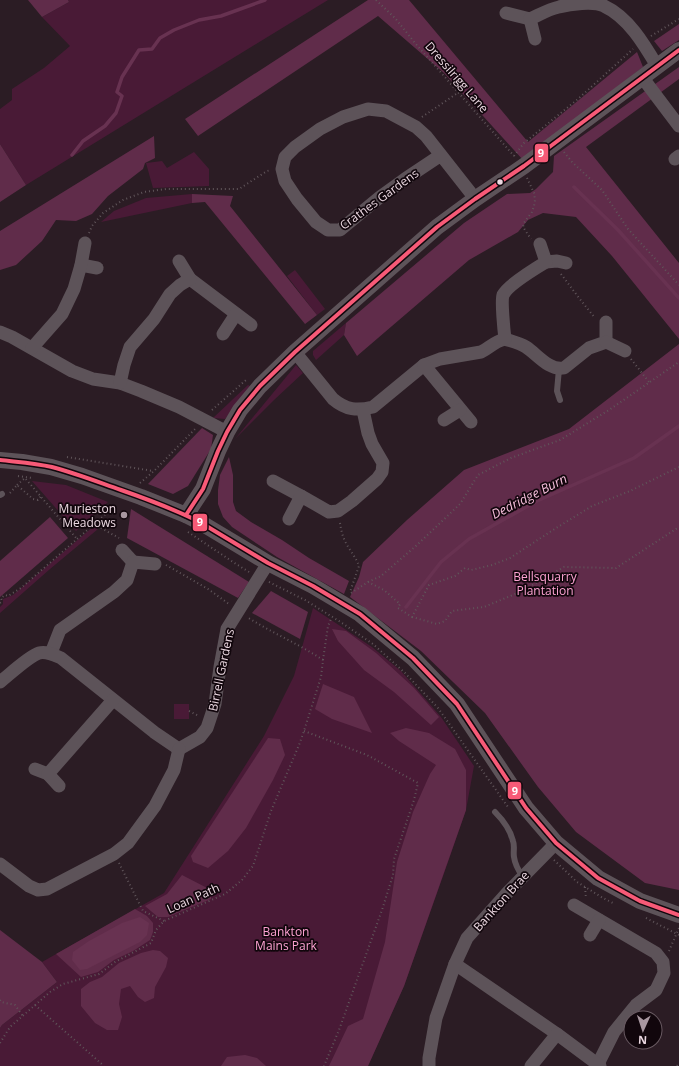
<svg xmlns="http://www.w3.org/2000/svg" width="679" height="1066" viewBox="0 0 679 1066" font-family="'Open Sans',sans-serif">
<rect width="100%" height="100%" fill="#2b1c24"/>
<!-- green -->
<g fill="#491a36">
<path d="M 68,0 L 328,0 L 26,185 L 0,144 L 0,109 L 12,100 L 12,89 L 44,68 L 70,46 L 42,17 L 69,2 Z"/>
<path d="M 194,152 L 209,169 L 209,186 L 153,188 L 146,163 L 162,161 L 167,168 Z"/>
<path d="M 192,194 L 192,203 L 101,222 L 114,211 L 146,198 Z"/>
<path d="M 295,270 L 325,309 L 317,315 L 287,276 Z"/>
<path d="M 346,323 L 344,335 L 316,360 L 313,355 L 313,351 Z"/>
<path d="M 296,365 L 303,373 L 274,400 L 235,439 Z"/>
<path d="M 248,385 L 252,387 L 225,419 L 213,418 Z"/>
<path d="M 32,481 L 66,485 L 108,502 L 76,531 Z"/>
<path d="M 94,526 L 98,529 L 50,569 L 0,613 L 0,607 L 3,604 L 3,599 L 13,595 Z"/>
<path d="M 313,608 L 372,647 L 401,671 L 441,717 L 474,766 L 466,810 L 448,862 L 404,986 L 368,1066 L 0,1066 L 0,1028 L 2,1025 L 57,982 L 42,962 L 164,893 L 264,736 L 294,676 Z"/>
<rect x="174" y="704" width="15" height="15"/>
</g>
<!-- forest -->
<g fill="#602c4a">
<path d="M 28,0 L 68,0 L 69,2 L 42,17 Z"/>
<path d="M 368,0 L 409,0 L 528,142 L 637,52 L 643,67 L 523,160 L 444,73 L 378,16 L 198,136 L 185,119 Z"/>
<path d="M 679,24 L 679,40 L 662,51 L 654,41 Z"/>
<path d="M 679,67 L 679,79 L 586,147 L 679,263 L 679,339 L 612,256 L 576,217 L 543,213 L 528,220 L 518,232 L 469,260 L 357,356 L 344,335 L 346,323 L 464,223 L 507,194 L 530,193 L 536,189 L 553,172 L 554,156 Z"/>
<path d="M 154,136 L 155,158 L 145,163 L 143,169 L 108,196 L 92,214 L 76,221 L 56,220 L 42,241 L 16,265 L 0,270 L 0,231 Z"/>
<path d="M 0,144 L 26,185 L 0,202 Z"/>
<path d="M 192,194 L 233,196 L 230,206 L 317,315 L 305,324 L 205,202 L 192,203 Z"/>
<path d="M 679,344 L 679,890 L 645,883 L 576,832 L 538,787 L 485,713 L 421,651 L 350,597 L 359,577 L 363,562 L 407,520 L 464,470 L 569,429 Z"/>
<path d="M 202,428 L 213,435 L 211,449 L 188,486 L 173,494 L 148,484 Z"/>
<path d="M 229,457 L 233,475 L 233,502 L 236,511 L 251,522 L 282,540 L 309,558 L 349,581 L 344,594 L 277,557 L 232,527 L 223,517 L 218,504 L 218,490 L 220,475 Z"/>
<path d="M 131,509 L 249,582 L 238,598 L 127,538 Z"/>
<path d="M 50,517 L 68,538 L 0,597 L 0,561 Z"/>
<path d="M 271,591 L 308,612 L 300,639 L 252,613 Z"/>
<path d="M 332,629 L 346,631 L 376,653 L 414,688 L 439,717 L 431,725 L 394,692 L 364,670 L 338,641 Z"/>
<path d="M 323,684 L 354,697 L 372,733 L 332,719 L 315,709 Z"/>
<path d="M 406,728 L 429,733 L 455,749 L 466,770 L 466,810 L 404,986 L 368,1066 L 329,1066 L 348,1026 L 363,1019 L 385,942 L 397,862 L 413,812 L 430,774 L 436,765 L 399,741 L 390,733 Z"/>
<path d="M 268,738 L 280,739 L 285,755 L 273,780 L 246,828 L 228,851 L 208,868 L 193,862 L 191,856 Z"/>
<path d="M 182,875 L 211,890 L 211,899 L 168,917 L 158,917 L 145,906 L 167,894 Z"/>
<path d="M 135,909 L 147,916 L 153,923 L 153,932 L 150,940 L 133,951 L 114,960 L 98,972 L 81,977 L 56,954 Z"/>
<path d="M 0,930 L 42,962 L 57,982 L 2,1025 L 0,1028 Z"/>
<path d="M 153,950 L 160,951 L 168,958 L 166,967 L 155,987 L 154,998 L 145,1002 L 138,997 L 130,986 L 121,989 L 119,1004 L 122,1017 L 118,1030 L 107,1030 L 95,1023 L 81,1006 L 81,989 L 90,982 L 102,977 L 119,963 L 141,953 Z"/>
<path d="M 245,1055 L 257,1058 L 266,1066 L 221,1066 L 227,1057 Z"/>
</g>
<!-- water -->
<path fill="#683251" d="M 140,917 L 149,923 L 147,935 L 140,942 L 87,969 L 80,970 L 72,960 L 73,952 L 89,941 L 122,923 Z"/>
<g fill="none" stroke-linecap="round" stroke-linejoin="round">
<!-- stream -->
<g stroke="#683251" stroke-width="3.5">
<path d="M 72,155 L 83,141 L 105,126 L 116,113 L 122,96 L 117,92 L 122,77 L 139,50 L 152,49 L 160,38 L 174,30 L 199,20 L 221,16 L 265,0"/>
<path d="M 574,187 L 618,230 L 679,298"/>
<path d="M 406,607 L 441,562 L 469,539 L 537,501 L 634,458 L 679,426"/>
</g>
<!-- path -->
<g stroke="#60555a" stroke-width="2" stroke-dasharray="1 3" stroke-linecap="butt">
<path d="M 376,0 L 395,18 L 415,43 L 514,156"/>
<path d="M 651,36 L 679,19"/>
<path d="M 422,117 L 459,92"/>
<path d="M 564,152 L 572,162 L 602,190 L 628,229 L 679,285"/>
<path d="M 514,156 L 524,143 L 578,99 L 633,49"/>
<path d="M 527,178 L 534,193 L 535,200 L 534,206 L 532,212 L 524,223 L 523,227 L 531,239"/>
<path d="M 89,233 L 92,226 L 103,213 L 123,200 L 144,192 L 166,189 L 239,189 L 267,171 L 271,170"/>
<path d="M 561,274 L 579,298 L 595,318"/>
<path d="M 631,359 L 649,382"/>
<path d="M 212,410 L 246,380"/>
<path d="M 67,457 L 153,471"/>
<path d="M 18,476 L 32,478"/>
<path d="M 140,483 L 154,471 L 196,428"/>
<path d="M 17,485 L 25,478 L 77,539"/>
<path d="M 10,493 L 17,485 L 33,499 L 38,500 L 41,496"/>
<path d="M 340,523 C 341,529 342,535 345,541 C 349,550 356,557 359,566 L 350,592"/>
<path d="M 94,524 L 119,538"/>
<path d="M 188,532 L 233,562 L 249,572"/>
<path d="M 166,565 L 208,589 L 229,604"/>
<path d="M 269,582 L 305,600 L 339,621 L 373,644 L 405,673 L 438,708 L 508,807"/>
<path d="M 368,582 L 381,576 L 417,545 L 460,504 L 478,475 L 511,458 L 560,440 L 609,410 L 679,362"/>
<path d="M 351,593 L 368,582 L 384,590 L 400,604 L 398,608 L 412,617 L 429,585 L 455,576 L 465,568 L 471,570 L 492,565 L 510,558 L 553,530 L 592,506 L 630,491 L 679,467"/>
<path d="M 0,603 L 2,601 L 1,598 L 5,595 L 8,596 L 21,588 L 115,506"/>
<path d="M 412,617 L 437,624 L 445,621 L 452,611 L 484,607 L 520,592 L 564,567 L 616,568 L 679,527"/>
<path d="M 323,660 L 328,626 L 331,619"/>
<path d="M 189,711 L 199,716"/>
<path d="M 304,731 L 367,755 L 418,783 L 414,800 L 394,859 L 393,875 L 382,910 L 339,1030 L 324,1066"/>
<path d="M 554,860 L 577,882 L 603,898 L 613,903"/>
<path d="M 119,863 L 143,911 L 164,921"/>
<path d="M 585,887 L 586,898"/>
<path d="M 646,918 L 679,935"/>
<path d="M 669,951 L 679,928"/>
<path d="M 0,1000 L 1,1002 L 15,1005 L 23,1016"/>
<path d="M 35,1005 L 104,1066"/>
<path d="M 0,1043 L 10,1027 L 50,992 L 63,984 L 99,974 L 115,962 L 151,943 L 156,930 L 164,921 L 225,894 L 242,880 L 253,866 L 271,811 L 299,745 L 304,731 L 321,677 L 323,660 C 299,644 272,633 247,617"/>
<path d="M 677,1066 L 679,1064"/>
</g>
<!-- service -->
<g stroke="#5d5359" stroke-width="6">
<path d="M 559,369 L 557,391 L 560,400"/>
<path d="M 0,495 L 2,494"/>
<path d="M 495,812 C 504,821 510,829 513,841 C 515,846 513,852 514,857 C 515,865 518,870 523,877"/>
</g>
<!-- minor -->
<g stroke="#5d5359" stroke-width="13">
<path d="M 506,13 L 530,19"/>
<path d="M 535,39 L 530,19 C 539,15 549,9 559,7 C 570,4 594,1 604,6 C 628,17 644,44 657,66"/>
<path d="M 642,77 L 679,126"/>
<path d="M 441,155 L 405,179 L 380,197 L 340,230 L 328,230 L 316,222 L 297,199 L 285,181 L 282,169 L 285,157 L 295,147 L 320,129 L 343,117 L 368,109 L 386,111 L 416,127 L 426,136 L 470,192 L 475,199"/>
<path d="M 675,159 L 679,156"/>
<path d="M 546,262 L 557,261 L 566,263"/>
<path d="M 81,265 L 97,268"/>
<path d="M 190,279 L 251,325"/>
<path d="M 0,332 L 12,337 L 72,371 L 93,379 L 120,383 L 141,391 L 179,407 L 227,432"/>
<path d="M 223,334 L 236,314"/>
<path d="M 505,339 C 511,341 520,343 526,347 C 537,354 549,371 564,368 L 589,348 L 606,342 L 606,322"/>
<path d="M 606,342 L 625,351"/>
<path d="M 32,348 L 62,314 L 74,289 L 81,265 L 85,243"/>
<path d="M 295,352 L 333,399 C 346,410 357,411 373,407 L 424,365 L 440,359 L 481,352 C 490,348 493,342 505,339 C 504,331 501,301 503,295 C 508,285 536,268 546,262 L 540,244"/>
<path d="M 424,365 L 471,422"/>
<path d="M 120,383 L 124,365 L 130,347 L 154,319 L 170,294 L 180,285 L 190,279 L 179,261"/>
<path d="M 444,420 L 460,410"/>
<path d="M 273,481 L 301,496"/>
<path d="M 289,519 L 301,496 L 329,512 L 338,511 L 352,501 L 377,479 L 382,472 L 383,463 L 372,444 L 368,433 L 363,410"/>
<path d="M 122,550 L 133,562"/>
<path d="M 51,653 L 60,630 L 114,592 L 127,580 L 133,562 L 155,564"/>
<path d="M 0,682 C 9,675 29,656 39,653 C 46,651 54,655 61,658 L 154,732 L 179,749 L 200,737 L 207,728 L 215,704 L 220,667 L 227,629 L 268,563"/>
<path d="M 35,769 L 48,774"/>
<path d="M 59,786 L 48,774 L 113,700"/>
<path d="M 0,864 L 29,886 L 38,890 L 47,889 L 114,854 L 128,843 L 155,806 L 174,770 L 179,749"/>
<path d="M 574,905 L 656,953 L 663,962 L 664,973 L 656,990 L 636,1005 L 614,1032 L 598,1064"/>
<path d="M 590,935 L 599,920"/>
<path d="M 455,964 L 557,1034 L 600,1066"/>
<path d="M 429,1066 L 429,1058 L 436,1018 L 455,964 L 467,938 L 507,893 L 556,843"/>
<path d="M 531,1066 L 557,1034"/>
</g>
<!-- tertiary -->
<g stroke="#5d5359" stroke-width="16">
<path d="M 0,460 L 22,462 L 51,467 L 82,476 L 141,497 L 186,515 L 198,521 L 268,563 L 313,586 L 360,614 L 413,658 L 457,704 L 526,808 L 556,843 L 598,878 L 640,901 L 679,915"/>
<path d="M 186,515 L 203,489 L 218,451 L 227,432 L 240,410 L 260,386 L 295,352 L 437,227 L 475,199 L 524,166 L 679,50"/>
</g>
<!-- bus-1 casing -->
<g stroke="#11060c" stroke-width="7">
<g id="bus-1">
<path d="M 0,460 C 17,462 35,463 52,467 C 75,473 98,482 121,490 C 147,499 173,509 198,521 L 268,563 L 313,586 L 360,614 L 413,658 L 457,704 L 526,808 L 556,843 L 598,878 L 640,901 L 679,915"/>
<path d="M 186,515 L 203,489 L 218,451 L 227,432 L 240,410 L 260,386 L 295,352 L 437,227 L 475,199 L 524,166 L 679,50"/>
</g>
</g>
<!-- bus-1 -->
<use href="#bus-1" stroke="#f75a77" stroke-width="4"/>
</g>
<!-- markers -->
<circle fill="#ecd9e2" stroke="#11060c" stroke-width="1.5" cx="500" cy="182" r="3.5"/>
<circle fill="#a897a0" stroke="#11060c" stroke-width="1.5" cx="124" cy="515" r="4"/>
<g text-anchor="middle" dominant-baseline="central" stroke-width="3.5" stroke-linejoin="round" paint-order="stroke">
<!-- street labels -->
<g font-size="12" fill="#ecd9e2" stroke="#11060c">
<text transform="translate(457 77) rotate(49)">Dressilrigg Lane</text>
<text transform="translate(379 199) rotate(-36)">Crathes Gardens</text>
<text transform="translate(221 670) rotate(-78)">Birrell Gardens</text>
<text transform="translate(193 898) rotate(-24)">Loan Path</text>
<text transform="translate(501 901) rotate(-48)">Bankton Brae</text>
</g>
<!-- poi labels -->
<g font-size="12" fill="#ecd9e2" stroke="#11060c" text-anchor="end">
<text x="116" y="508">Murieston<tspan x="116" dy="14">Meadows</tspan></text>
</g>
<!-- park labels -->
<g font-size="12" fill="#fea3d3" stroke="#11060c">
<text x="545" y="576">Bellsquarry<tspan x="545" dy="14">Plantation</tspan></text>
<text x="286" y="931">Bankton<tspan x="286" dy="14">Mains Park</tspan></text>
</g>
<!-- water labels -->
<g font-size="13" font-style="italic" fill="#f5bdda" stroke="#11060c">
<text transform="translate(529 496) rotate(-27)">Dedridge Burn</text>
</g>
</g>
<g stroke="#11060c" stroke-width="1.5">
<rect x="534" y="143" width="15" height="20" rx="4" fill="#f75a77"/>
<rect x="192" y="513" width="16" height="19" rx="4" fill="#f75a77"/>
<rect x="507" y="781" width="15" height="19" rx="4" fill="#f75a77"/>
</g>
<g font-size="11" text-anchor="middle" font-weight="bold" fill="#fff">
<text x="541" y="157">9</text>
<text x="200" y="526">9</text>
<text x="515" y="795">9</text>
</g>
<!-- north arrow -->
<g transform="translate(643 1030) rotate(183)"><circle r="19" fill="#11060c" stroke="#695a62"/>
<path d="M0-3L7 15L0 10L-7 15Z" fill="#a897a0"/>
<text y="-6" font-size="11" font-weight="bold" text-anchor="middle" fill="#ecd9e2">N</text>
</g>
</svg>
